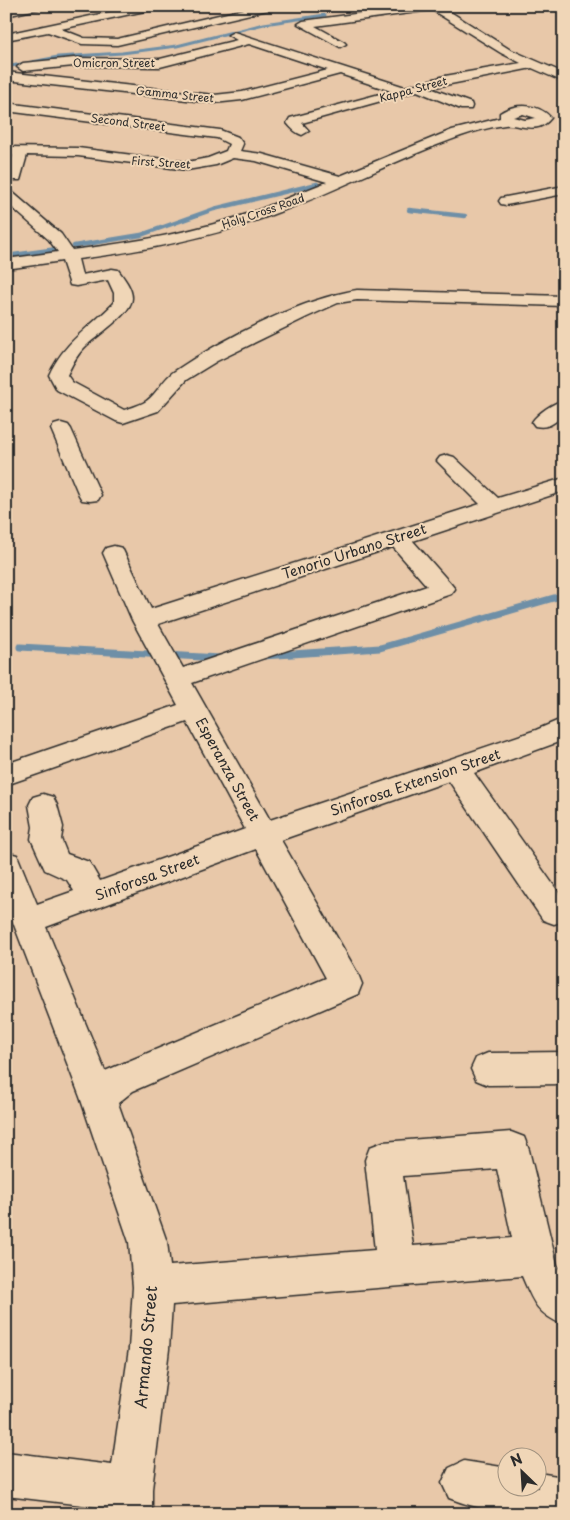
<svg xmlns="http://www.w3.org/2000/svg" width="570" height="1520" viewBox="0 0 570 1520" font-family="'Playpen Sans',sans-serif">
<rect width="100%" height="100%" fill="#e8c8a9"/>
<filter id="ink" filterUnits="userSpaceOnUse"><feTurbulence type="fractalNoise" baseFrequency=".02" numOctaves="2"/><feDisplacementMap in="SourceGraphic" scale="10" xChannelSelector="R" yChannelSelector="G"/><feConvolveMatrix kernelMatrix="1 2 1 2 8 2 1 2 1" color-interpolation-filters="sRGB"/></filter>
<g filter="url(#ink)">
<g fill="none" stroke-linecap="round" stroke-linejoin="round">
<!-- stream-far2 -->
<path stroke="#6e8fa7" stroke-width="3" d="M 6,67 L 58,57 L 122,53 L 177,46 L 264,24 L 325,15"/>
<!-- stream-far1 -->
<g stroke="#6e8fa7" stroke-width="4.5">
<path d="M 409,210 L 465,216"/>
<path d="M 74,246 L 141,235 L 214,209 L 317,184"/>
<path d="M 6,256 L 57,249"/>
</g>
<!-- stream -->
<g stroke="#6e8fa7" stroke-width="7">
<path d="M 20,647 L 220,658"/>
<path d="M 263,656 L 380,648 L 564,595"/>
</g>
<!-- minor casing -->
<g stroke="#2b2b2b" stroke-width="3">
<g id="minor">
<path d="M 22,6 L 43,6 L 42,8 L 6,16 L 6,10 Z"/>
<path d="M 138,6 L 159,6 L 154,9 L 61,29 L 84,38 L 117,39 L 257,6 L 277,6 L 272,9 L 117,45 L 82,44 L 48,32 L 6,40 L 6,34 Z"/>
<path d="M 414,6 L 441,6 L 509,49 L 564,73 L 564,82 L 532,68 L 430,88 L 471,103 L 472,106 L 471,109 L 461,109 L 417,91 L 302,123 L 309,131 L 302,135 C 296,133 291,128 287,123 L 290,118 L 391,91 L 340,74 L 242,100 L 214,103 L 6,80 L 6,72 L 214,95 L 242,92 L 328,70 L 249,44 L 160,67 L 74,66 L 23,71 L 17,67 L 23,63 L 74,58 L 160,59 L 237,40 L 228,35 L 234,32 L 405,87 L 445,76 L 521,63 L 501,53 L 432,10 L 315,26 L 344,42 L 346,44 L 340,47 L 298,24 L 303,21 Z"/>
<path d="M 6,103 L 220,130 L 238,137 L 243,144 L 240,151 L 262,154 L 340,176 L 452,130 L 500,118 L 500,113 C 515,103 539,103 551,118 C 537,136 519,123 505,125 C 491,127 475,131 461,136 C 395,159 332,194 266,217 C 205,239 142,251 78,259 L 82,275 L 112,269 L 118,270 C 124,278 132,288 132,298 C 132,314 95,336 84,348 C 76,356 72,365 67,375 L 72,382 L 124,410 C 130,408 137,406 143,403 C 156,397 162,379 175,371 C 222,339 301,299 357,290 L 564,296 L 564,306 L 357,300 L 338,303 L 307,317 L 217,361 L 186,380 L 158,411 L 123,423 L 116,421 L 57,390 L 49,375 C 64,342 89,328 114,303 L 114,293 L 108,280 L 76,286 L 70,285 L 62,261 L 6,269 L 6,259 L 58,252 L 49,240 L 6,202 L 6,190 L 11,191 L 61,234 L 72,250 C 135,242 197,232 256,211 C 280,202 303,191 327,182 L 256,161 L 233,158 L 216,165 L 187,170 L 78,156 L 27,155 L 20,180 L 10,180 L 8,177 L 13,155 L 6,155 L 6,147 L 78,148 L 187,162 L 208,158 L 226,151 L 229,144 L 217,138 L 6,111 ZM 523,114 L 536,118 L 525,120 L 513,117 Z"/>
<path d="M 564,186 L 564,194 L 506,205 L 501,204 L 499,201 L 501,198 L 506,197 Z"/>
<path d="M 564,400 L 564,415 C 554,423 548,429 535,426 L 532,422 C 538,413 553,403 564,400 Z"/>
<path d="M 61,423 L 68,425 L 71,429 L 101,495 L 98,500 L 90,501 L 82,500 L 79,495 L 51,429 L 54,425 Z"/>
<path d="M 447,455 L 454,457 L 498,498 L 564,478 L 564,491 L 413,541 L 451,584 L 455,589 L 451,594 L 192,683 L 270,820 L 536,730 L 564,718 L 564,740 L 474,773 L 564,900 L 564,921 L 554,924 L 543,920 L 449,781 L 281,840 L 358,974 L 362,984 L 358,994 L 133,1091 L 118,1103 L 167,1242 L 170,1266 L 375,1250 L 365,1160 L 370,1147 L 383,1142 L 511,1132 L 524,1137 L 529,1150 L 557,1265 L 564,1278 L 564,1325 C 537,1314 533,1302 522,1276 L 172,1305 L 169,1349 L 152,1489 L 152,1514 L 108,1514 L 108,1508 L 6,1496 L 6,1452 L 112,1465 L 129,1349 L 133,1287 L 129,1242 L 80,1097 L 6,904 L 6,852 L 17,855 L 37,904 L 74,891 L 67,880 L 45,870 L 31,839 L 33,827 L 29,805 L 33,797 L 43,794 L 53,797 L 57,805 L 63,827 L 61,839 L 67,854 L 89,862 L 100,881 L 245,829 L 187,722 L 6,785 L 6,764 L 178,705 L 132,620 L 103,553 L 106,548 L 114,546 L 122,548 L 151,609 L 480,504 L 437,461 L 440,457 ZM 393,547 L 427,586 L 183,668 L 158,624 ZM 256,849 L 326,978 L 105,1071 L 46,927 ZM 497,1169 L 512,1238 L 413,1246 L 403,1176 Z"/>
<path d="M 564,1052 L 564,1084 L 488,1085 L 476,1080 L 471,1069 L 476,1058 L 488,1053 Z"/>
<path d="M 464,1461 L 508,1468 L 508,1488 L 538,1488 L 538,1473 L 564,1477 L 564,1514 C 525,1514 485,1513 449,1498 L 442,1483 L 449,1468 Z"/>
</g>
</g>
<!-- minor -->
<use href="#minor" fill="#f0d6b7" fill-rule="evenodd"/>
</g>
</g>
<g text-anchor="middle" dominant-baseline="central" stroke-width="4" stroke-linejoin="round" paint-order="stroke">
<!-- far-street labels -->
<g font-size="11" fill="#2b2b2b" stroke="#f0d6b7">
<text x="114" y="62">Omicron Street</text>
<text transform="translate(413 89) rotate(-15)">Kappa Street</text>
<text transform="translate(175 94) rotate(6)">Gamma Street</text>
<text transform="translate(128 122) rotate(7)">Second Street</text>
<text transform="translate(161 162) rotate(4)">First Street</text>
<text transform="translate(263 211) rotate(-19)">Holy Cross Road</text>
</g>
<!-- street labels -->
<g font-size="14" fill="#2b2b2b" stroke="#f0d6b7">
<text transform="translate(354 551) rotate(-18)">Tenorio Urbano Street</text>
<text transform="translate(228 769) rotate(61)">Esperanza Street</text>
<text transform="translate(415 782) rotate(-19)">Sinforosa Extension Street</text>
<text transform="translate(147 877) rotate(-20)">Sinforosa Street</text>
</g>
<!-- near-street labels -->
<g font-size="16" fill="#2b2b2b" stroke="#f0d6b7">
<text transform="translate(145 1347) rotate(-85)">Armando Street</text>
</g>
</g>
<!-- margin -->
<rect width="570" height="1520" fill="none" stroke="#f0d6b7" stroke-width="25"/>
<rect x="12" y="12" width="545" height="1495" fill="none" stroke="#2b2b2b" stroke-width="2" filter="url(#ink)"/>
<!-- north arrow -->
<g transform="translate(522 1472) rotate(335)"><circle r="24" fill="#f0d6b7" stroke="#a1927f"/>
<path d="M0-4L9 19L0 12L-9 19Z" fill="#2b2b2b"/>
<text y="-8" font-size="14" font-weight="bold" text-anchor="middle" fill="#2b2b2b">N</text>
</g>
</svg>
